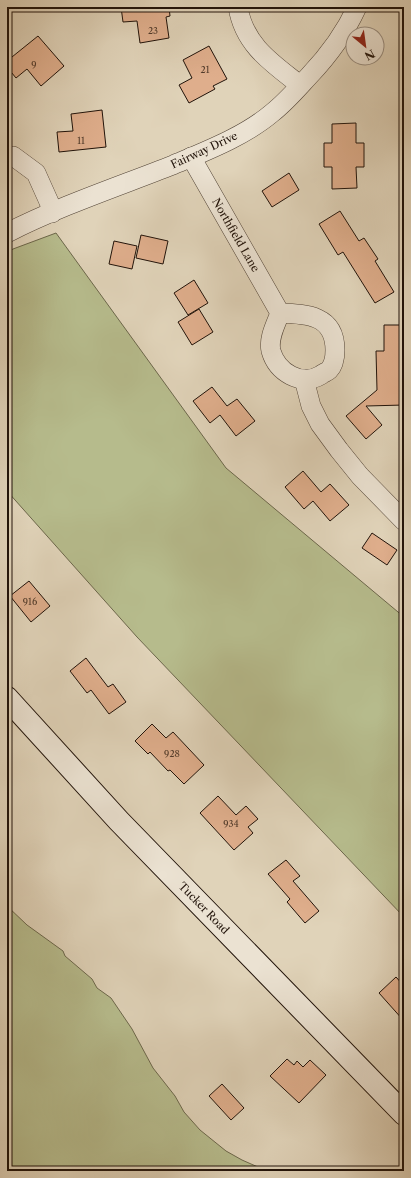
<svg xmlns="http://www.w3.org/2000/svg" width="411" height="1178" viewBox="0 0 411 1178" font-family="'Libre Caslon Text',serif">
<rect width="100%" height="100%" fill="#e0d3b9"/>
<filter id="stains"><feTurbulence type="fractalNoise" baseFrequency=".005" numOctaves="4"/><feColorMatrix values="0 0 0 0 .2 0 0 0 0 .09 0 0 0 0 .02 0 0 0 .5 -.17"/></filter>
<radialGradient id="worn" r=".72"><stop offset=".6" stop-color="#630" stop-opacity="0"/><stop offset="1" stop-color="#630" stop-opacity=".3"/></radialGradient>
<!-- green -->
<g fill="#b6bb8c" stroke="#6c674b">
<path d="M 56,233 L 226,468 L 404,617 L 404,917 L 137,637 L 7,491 L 7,253 L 13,249 Z"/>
<path d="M 7,906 L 27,925 L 63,951 L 65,956 L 92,979 L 97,988 L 111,998 L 132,1029 L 153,1068 L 175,1096 L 184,1112 L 200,1130 L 226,1151 L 242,1160 L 267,1171 L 7,1171 Z"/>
</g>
<!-- building -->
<g fill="#dfae8c" stroke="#21130a">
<path d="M 121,7 L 169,7 L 170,16 L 166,17 L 169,38 L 140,43 L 137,21 L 123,22 Z"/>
<path d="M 38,36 L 64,66 L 41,86 L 27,69 L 16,78 L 7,67 L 7,61 Z"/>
<path d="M 209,46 L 227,79 L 213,86 L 215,89 L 189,103 L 179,85 L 192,78 L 183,60 Z"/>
<path d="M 102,110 L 106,147 L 59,152 L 57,132 L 73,131 L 71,114 Z"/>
<path d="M 356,123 L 356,143 L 364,143 L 364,167 L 356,167 L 357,188 L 332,189 L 332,167 L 324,167 L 324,143 L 332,143 L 332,124 Z"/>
<path d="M 289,173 L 299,190 L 272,207 L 262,191 Z"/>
<path d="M 340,211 L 359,241 L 364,238 L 378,259 L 375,261 L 394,292 L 375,303 L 343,252 L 338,255 L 319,224 Z"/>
<path d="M 141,235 L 168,241 L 163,264 L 136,258 Z"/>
<path d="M 114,241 L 137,246 L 132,269 L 109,264 Z"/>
<path d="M 194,280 L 208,303 L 188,315 L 174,293 Z"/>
<path d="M 199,309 L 213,332 L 192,345 L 178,322 Z"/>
<path d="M 384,325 L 404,325 L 404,405 L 366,406 L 382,425 L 366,439 L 346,416 L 377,390 L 376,351 L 384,351 Z"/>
<path d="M 212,387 L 227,406 L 237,399 L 255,421 L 236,436 L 220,415 L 210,423 L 193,401 Z"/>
<path d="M 303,471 L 321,492 L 330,484 L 349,505 L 330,521 L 313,501 L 304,509 L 285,487 Z"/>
<path d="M 372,533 L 397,550 L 387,565 L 362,548 Z"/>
<path d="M 29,581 L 50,606 L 31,622 L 10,596 Z"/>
<path d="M 86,658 L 108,687 L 113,684 L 126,702 L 109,714 L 91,690 L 87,693 L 70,671 Z"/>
<path d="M 152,724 L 166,738 L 173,732 L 204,765 L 184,784 L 170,770 L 168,771 L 150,752 L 148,754 L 135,741 Z"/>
<path d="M 218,796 L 236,815 L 246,806 L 258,819 L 248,827 L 253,833 L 234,850 L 200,813 Z"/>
<path d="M 286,860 L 300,876 L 293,881 L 319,911 L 305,923 L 287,902 L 290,899 L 268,874 Z"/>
<path d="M 396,977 L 404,986 L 404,1021 L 379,993 Z"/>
<path d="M 287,1059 L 294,1065 L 297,1061 L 303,1067 L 310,1060 L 326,1075 L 299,1103 L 270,1076 Z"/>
<path d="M 222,1084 L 244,1108 L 231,1120 L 209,1096 Z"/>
</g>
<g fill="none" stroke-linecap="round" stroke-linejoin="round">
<!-- minor casing -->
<g stroke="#514336" stroke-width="20">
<g id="minor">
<path d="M 238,7 C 244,45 272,63 300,85"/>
<path d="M 7,157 L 13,156 L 36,173 L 49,202 L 52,213"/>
<path d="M 191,157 L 280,313 C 307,314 335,315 335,350 C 335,356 334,365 329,370 C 327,372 323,373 321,375 C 301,387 277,372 271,351 C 268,338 276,324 280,313"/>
<path d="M 7,233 C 60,206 117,187 173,165 C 206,151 245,136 272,113 C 286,102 297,89 309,76 C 328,56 345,33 357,7"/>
<path d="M 304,379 L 311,406 L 320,424 L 339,450 L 360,476 L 404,521"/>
</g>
</g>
<!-- secondary casing -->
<g stroke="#21130a" stroke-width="24">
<path id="secondary" d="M 7,698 L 119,821 L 404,1114"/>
</g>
<!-- minor -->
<use href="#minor" stroke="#ebe2d2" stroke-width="19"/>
<!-- secondary -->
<use href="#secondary" stroke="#ebe2d2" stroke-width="22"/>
</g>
<g text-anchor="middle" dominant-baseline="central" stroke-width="3" stroke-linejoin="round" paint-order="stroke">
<!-- number labels -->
<g font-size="9" fill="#503a2a">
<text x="153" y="30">23</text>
<text x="34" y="64">9</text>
<text x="205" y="69">21</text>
<text x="81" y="140">11</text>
<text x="30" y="601">916</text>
<text x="172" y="753">928</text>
<text x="231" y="823">934</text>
</g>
<!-- street labels -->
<g font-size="11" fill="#21130a" stroke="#ebe2d2">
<text transform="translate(204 150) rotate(-25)">Fairway Drive</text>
<text transform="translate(236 235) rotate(60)">Northfield Lane</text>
<text transform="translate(204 908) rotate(46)">Tucker Road</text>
</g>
</g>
<!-- margin -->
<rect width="411" height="1178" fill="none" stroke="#e0d3b9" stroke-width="24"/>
<rect x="8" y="8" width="395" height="1162" fill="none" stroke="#21130a" stroke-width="2"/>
<rect x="12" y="12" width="387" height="1154" fill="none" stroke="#21130a"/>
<!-- north arrow -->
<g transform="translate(365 46) rotate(151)"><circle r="19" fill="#ebe2d2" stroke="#9a8f82"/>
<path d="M0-3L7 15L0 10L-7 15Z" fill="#8f2418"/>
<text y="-6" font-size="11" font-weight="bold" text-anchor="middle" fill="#21130a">N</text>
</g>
<rect width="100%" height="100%" filter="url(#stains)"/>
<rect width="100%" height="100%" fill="url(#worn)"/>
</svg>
